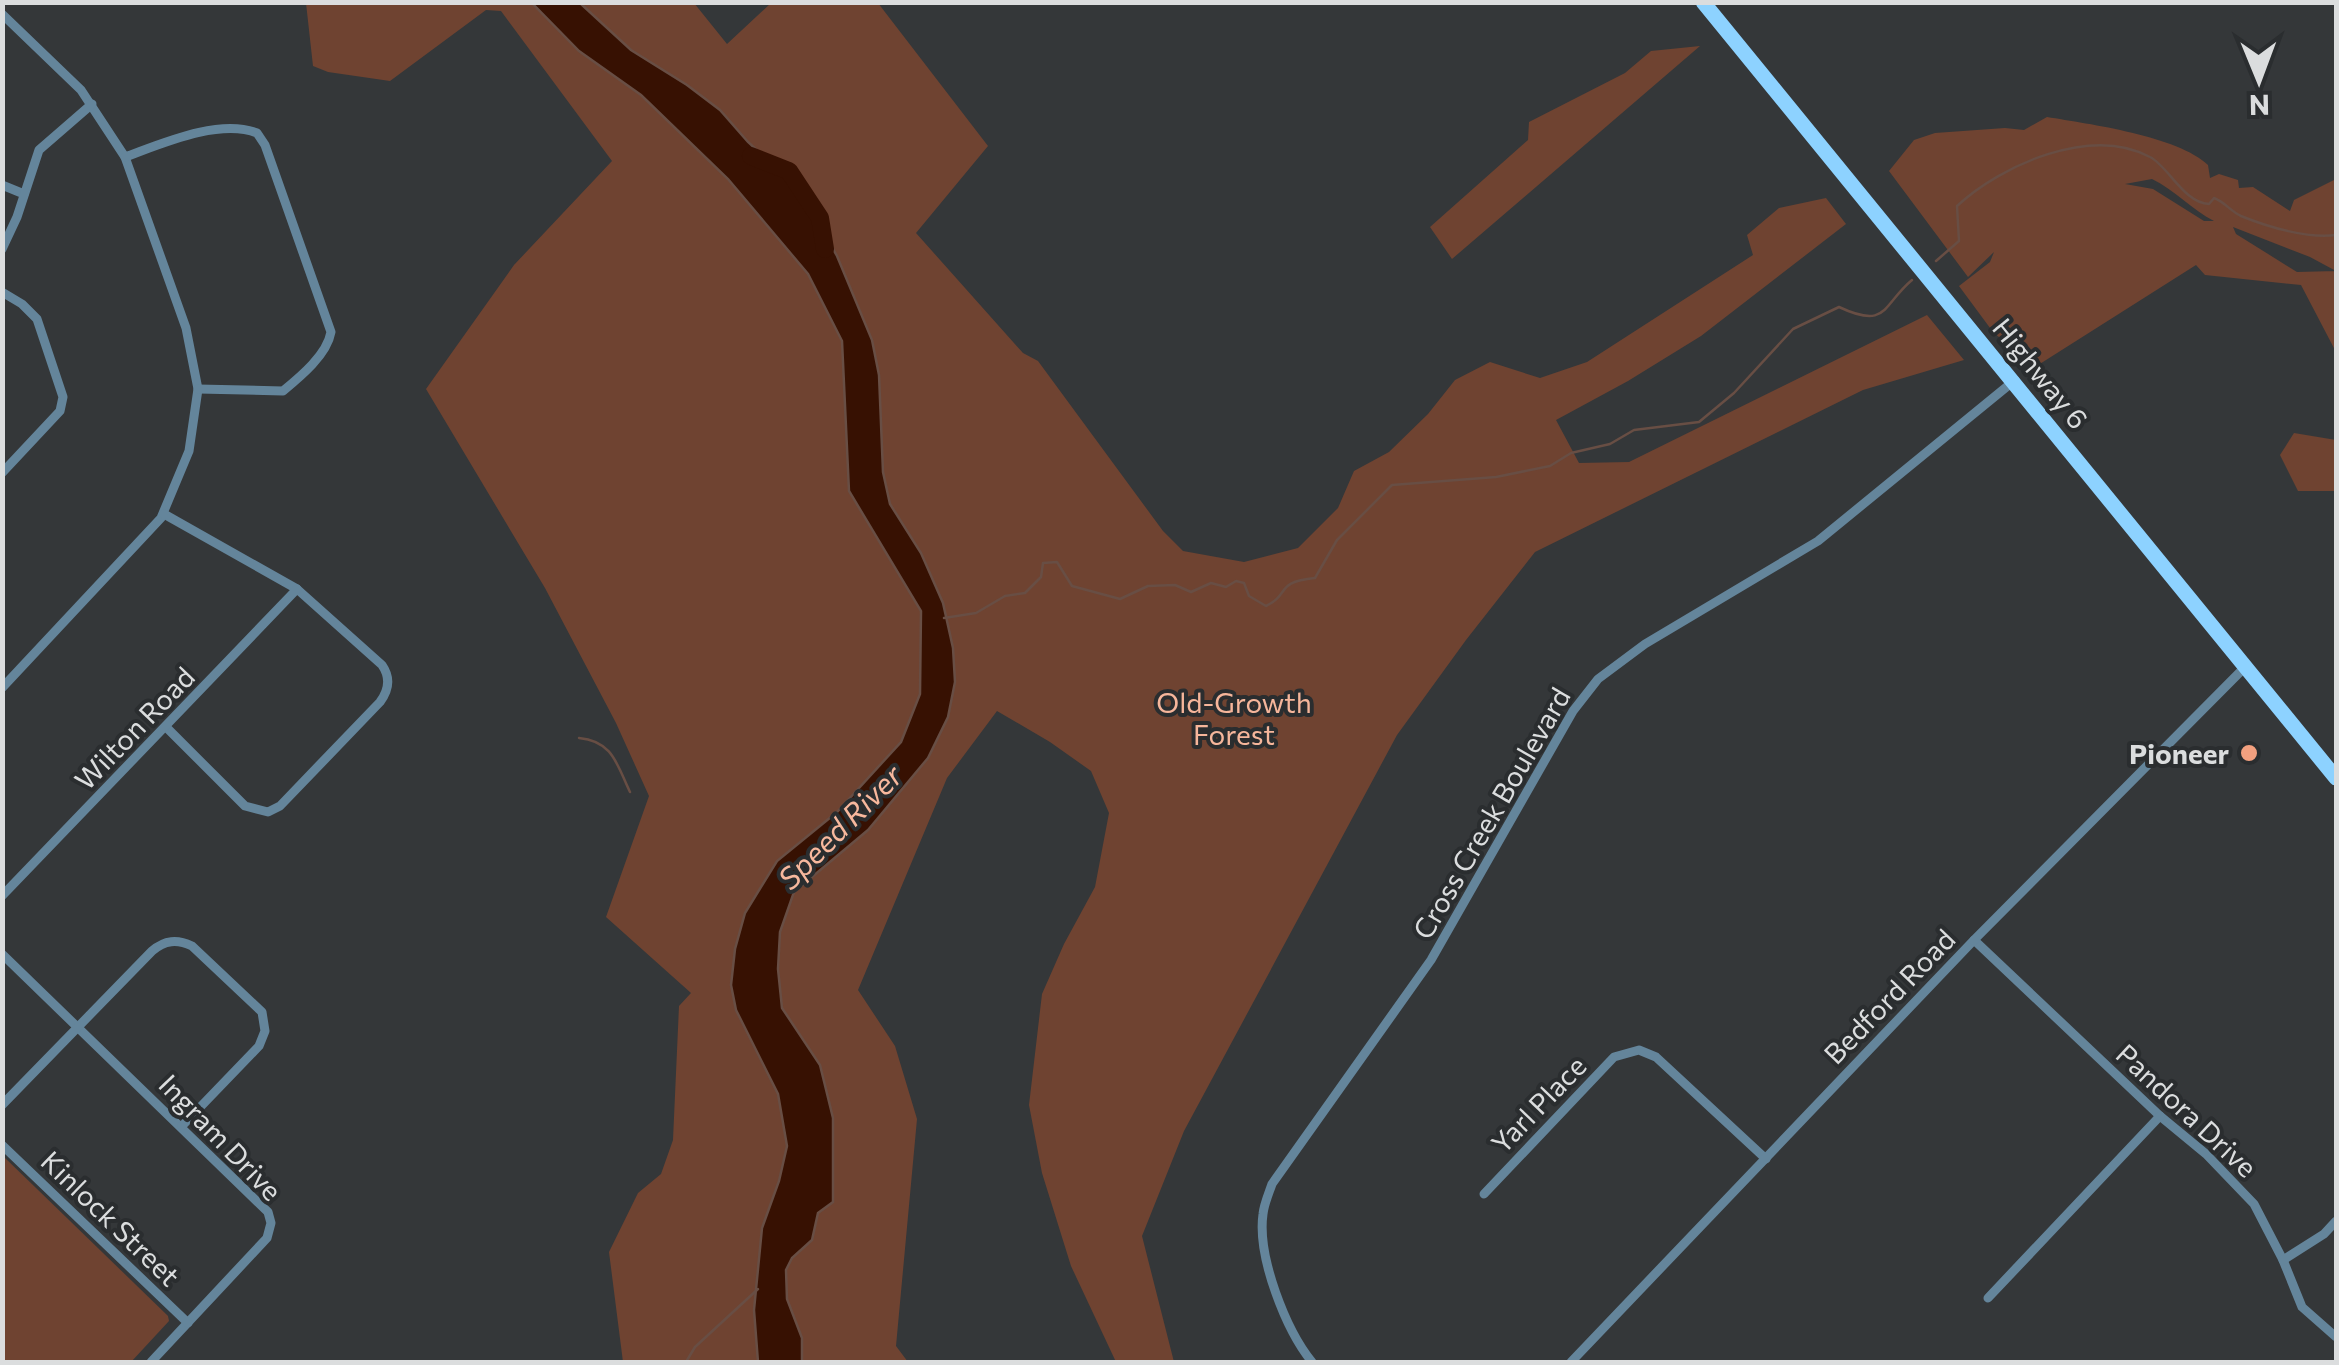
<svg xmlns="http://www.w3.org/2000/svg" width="2339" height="1365" viewBox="0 0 2339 1365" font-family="Commissioner,sans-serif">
<rect width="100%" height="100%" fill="#343739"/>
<!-- green -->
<g fill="#6f4331" fill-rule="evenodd">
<path d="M 306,3 L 532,3 L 579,51 L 641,95 L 728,179 L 808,274 L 842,341 L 849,491 L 921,611 L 920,694 L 901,742 L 837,812 L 777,861 L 745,913 L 735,949 L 731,985 L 736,1010 L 778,1094 L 787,1146 L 779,1181 L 762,1228 L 754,1310 L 758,1362 L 623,1362 L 609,1252 L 638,1193 L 661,1174 L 673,1140 L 679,1006 L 691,993 L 606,917 L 649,796 L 616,723 L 545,588 L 426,389 L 514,265 L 612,161 L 501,11 L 486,10 L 390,81 L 328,72 L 313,66 Z"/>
<path d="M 580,3 L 694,3 L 727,44 L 771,3 L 878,3 L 988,146 L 916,233 L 1023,353 L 1038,361 L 1163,531 L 1183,551 L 1244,562 L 1298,548 L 1338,508 L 1354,471 L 1389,452 L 1428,414 L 1455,380 L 1490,362 L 1540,378 L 1587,362 L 1753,255 L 1747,235 L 1779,208 L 1826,198 L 1846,224 L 1701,336 L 1628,381 L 1556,420 L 1579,463 L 1629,462 L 1927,315 L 1964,360 L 1863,390 L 1535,552 L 1466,640 L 1397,735 L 1184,1131 L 1142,1236 L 1174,1362 L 1116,1362 L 1071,1266 L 1042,1173 L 1029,1105 L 1042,994 L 1064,944 L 1095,887 L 1109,813 L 1091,771 L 1050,742 L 997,711 L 947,778 L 858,990 L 895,1046 L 917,1119 L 896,1346 L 908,1362 L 802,1362 L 802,1338 L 787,1299 L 786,1270 L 792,1258 L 812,1240 L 833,1118 L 820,1065 L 782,1008 L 778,969 L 780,932 L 793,892 L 868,830 L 928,758 L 948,717 L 955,682 L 953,648 L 943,603 L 921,553 L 890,504 L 883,472 L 879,375 L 872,340 L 837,256 L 801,191 L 748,142 L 720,110 L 687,85 L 631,50 Z"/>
<path d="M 1700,46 L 1452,259 L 1430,227 L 1528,140 L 1529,122 L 1625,73 L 1651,51 Z"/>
<path d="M 2047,117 C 2089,124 2178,136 2208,165 L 2210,178 L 2219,174 L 2238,180 L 2239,188 L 2253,187 L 2290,211 L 2294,200 L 2336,179 L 2336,352 L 2301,285 L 2205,275 L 2196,265 L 2035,367 L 1993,332 L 1959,286 L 1990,262 L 1994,252 L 1968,277 L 1889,171 L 1914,140 L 1935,133 L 2005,128 L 2024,130 ZM 2152,179 C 2175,190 2192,210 2214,221 L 2204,221 L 2153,189 L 2125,184 ZM 2233,227 L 2310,257 L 2336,271 L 2297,272 L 2236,234 Z"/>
<path d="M 2294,433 L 2336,440 L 2336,491 L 2298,491 L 2280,455 Z"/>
<path d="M 3,1156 L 168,1316 L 169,1321 L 131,1362 L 3,1362 Z"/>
</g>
<!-- water -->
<path fill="#371102" stroke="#684e44" stroke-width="2.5" d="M 532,3 L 580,3 L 631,50 L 687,85 L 720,110 L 748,142 L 801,191 L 837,256 L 872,340 L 879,375 L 883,472 L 890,504 L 921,553 L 943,603 L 953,648 L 955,682 L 948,717 L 928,758 L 868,830 L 794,892 L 780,932 L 778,969 L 782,1008 L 820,1065 L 833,1118 L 833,1202 L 818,1213 L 812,1240 L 792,1258 L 786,1270 L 787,1299 L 802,1338 L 802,1362 L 758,1362 L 754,1310 L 762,1228 L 779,1181 L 787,1146 L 778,1094 L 736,1010 L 731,985 L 735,949 L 745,913 L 777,861 L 837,812 L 901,742 L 920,694 L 921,611 L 849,491 L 842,341 L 808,274 L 728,179 L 641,95 L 579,51 Z"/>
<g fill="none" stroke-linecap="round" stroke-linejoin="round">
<!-- stream -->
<g stroke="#684e44" stroke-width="2.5">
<path d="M 1936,261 L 1959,241 L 1957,206 C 2001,165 2091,125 2150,157 C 2168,166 2184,203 2209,204 L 2214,198 C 2225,202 2230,211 2241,216 C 2268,227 2308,239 2336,235"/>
<path d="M 944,618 L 976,613 L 1005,596 L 1025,593 L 1041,577 L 1043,563 L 1057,562 L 1072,586 L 1120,599 L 1148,586 L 1175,585 L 1191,592 L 1211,583 L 1226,587 L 1236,581 L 1244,583 L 1249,596 L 1266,606 C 1291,594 1274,582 1315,578 L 1337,540 L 1392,485 L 1496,477 L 1550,466 L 1571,453 L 1610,444 L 1634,430 L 1699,422 L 1734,393 L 1793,329 L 1839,307 C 1888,330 1882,305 1912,280"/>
<path d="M 579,738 C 613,741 617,765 630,792"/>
<path d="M 686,1362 L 695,1347 L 758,1289"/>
</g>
<!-- river -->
<path stroke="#371102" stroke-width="18" d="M 751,156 L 789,171 L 820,218 L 825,249"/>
<!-- minor -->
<g stroke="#64859b" stroke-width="9">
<path d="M 2,14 L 81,90 L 125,157 L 186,328 L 198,389 L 189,451 L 161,518 L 2,688"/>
<path d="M 125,157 C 161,144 219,118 257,133 L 265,145 L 331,332 C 327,355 300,377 283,391 L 198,389"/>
<path d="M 2,185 L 24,194"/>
<path d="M 2,249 L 17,217 L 39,150 L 92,104"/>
<path d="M 2,292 L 22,304 L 37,319 L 63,397 L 60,411 L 2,473"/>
<path d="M 164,514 L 297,589 L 382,665 C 391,678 389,690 380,702 L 280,806 L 268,812 L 245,806 L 166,727"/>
<path d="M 2,896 L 297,589"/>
<path d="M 1974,940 L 2160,1116 L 2206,1154 L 2254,1204 L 2283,1260 L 2302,1307 L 2336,1337"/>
<path d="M 2,954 L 268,1212 L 271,1223 L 267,1238 L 151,1362"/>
<path d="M 2,1105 L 152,951 C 165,940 177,939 192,946 L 262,1012 L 265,1031 L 259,1046 L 182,1126"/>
<path d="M 2,1145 L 188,1323"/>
<path d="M 1484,1194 L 1614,1057 L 1639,1050 L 1656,1057 L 1766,1159"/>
<path d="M 2283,1260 L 2324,1234 L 2336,1221"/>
<path d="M 1988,1298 L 2160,1116"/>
<path d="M 1312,1362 C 1286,1330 1257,1257 1263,1214 C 1264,1204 1269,1193 1272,1184 L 1431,960 L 1573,711 L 1598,679 L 1645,644 L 1818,541 L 2015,380"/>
<path d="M 1571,1362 L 1974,940 L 2246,666"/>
</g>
<!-- primary -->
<path stroke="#8dd2ff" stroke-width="15" d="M 1703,2 L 2336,778"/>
</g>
<!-- markers -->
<circle fill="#f2a07f" stroke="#2a2d2f" stroke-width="4" cx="2249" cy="753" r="10"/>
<g text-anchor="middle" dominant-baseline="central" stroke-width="8" stroke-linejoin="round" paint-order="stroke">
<!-- street labels -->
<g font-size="28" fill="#dbddde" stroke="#2a2d2f">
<text transform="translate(2041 373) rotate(51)">Highway 6</text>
<text transform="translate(134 728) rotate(-46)">Wilton Road</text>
<text transform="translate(1491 813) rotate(-60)">Cross Creek Boulevard</text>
<text transform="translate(1889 996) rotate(-46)">Bedford Road</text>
<text transform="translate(1538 1104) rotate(-46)">Yarl Place</text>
<text transform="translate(2187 1110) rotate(43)">Pandora Drive</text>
<text transform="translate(221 1137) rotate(46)">Ingram Drive</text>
<text transform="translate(111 1218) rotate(44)">Kinlock Street</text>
</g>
<!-- park labels -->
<g font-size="28" fill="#f6b69b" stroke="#2a2d2f">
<text x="1234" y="702">Old-Growth<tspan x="1234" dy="32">Forest</tspan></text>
</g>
<!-- poi labels -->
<g font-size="28" font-weight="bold" fill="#dbddde" stroke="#2a2d2f" text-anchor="end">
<text x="2229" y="753">Pioneer</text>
</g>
<!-- water labels -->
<g font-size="30" font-style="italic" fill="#f8b89d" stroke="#2a2d2f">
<text transform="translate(839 826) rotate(-45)">Speed River</text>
</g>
</g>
<!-- border -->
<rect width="2339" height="1365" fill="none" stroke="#dbddde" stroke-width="10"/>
<!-- north arrow -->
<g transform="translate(2259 80) rotate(179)" stroke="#2a2d2f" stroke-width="8" paint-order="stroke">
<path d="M0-8L18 38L0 25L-18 38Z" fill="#dbddde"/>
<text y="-15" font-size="28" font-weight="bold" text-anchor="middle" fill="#dbddde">N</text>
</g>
</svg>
